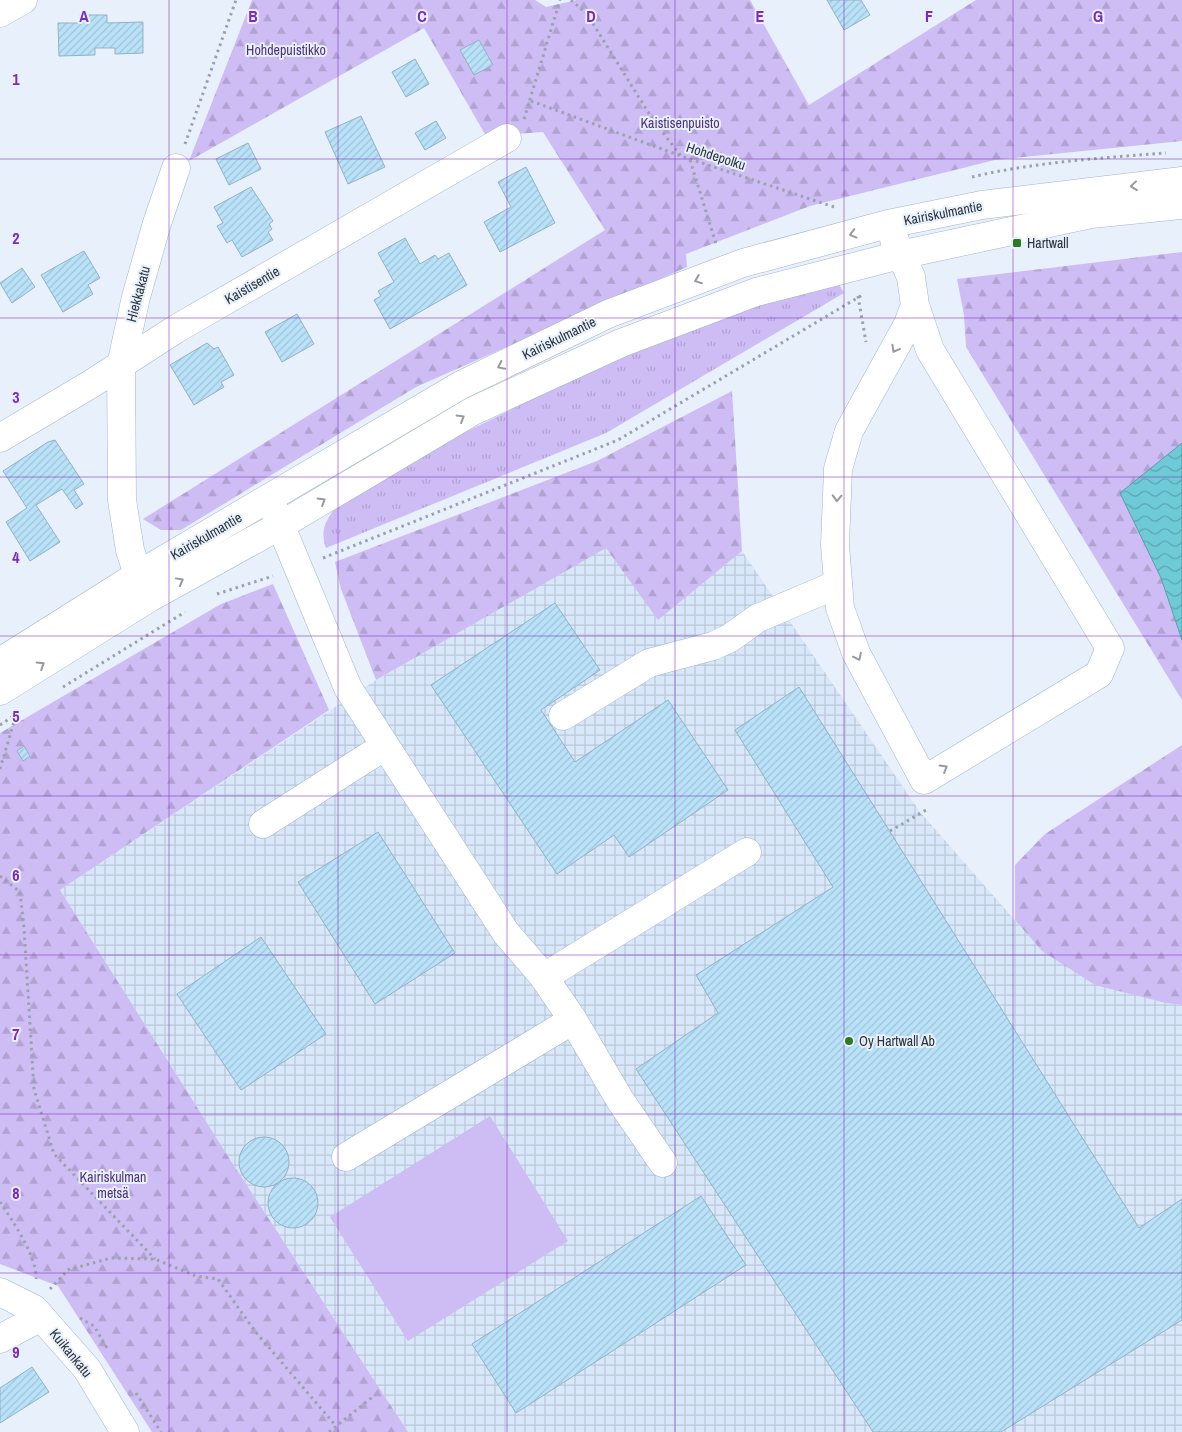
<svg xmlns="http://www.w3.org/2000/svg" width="1182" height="1432" viewBox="0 0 1182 1432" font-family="'Archivo Narrow',sans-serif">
<defs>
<pattern id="industrial-grid" width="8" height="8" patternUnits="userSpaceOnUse" patternTransform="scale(1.25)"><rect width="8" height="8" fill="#d8e7fa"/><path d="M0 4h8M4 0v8" fill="none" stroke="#bac7d7"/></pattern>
<pattern id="grass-tufts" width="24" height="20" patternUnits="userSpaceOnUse" patternTransform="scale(1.25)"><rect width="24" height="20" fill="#cebcf4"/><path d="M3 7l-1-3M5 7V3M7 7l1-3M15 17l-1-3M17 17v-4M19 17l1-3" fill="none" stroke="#b1a2d2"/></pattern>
<pattern id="forest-firs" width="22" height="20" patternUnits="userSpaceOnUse" patternTransform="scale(1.25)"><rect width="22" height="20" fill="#cebcf4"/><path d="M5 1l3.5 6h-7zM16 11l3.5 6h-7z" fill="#b1a2d2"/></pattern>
<pattern id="water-waves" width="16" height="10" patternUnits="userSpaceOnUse" patternTransform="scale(1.25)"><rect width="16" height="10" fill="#6fcad8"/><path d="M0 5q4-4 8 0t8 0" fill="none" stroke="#5ba5b1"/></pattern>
<pattern id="building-hatch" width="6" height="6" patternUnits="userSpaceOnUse" patternTransform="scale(1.25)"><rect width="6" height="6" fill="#b9e2f9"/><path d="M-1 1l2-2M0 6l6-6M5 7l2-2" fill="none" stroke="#9fc2d6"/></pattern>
</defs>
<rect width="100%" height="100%" fill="#e8f0fb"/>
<!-- industrial -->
<path fill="url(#industrial-grid)" d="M 606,547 L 658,619 L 742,551 L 920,812 L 1042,951 L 1166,1003 L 1182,1005 L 1182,1432 L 408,1432 L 231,1161 L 60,890 L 376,680 Z"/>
<!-- grass -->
<path fill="url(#grass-tufts)" d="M 837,281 L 844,293 L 606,433 L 326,548 C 320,531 325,522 335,508 L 439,445 L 646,344 L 818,284 Z"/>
<!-- forest -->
<g fill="url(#forest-firs)">
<path d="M 252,0 L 535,0 L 546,7 L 577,0 L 750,0 L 809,105 L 976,0 L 1182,0 L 1182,141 L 995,160 L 810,206 L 686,254 L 687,267 L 416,387 L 181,530 L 161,530 L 143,519 L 605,230 L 543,132 L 486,136 L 424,28 L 189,161 Z"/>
<path d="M 1182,252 L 1182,443 L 1162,461 L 1161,578 L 1182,640 L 1182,700 L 966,347 L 964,315 L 957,279 Z"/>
<path d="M 732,391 L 742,551 L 658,620 L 606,548 L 376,680 L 341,589 L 335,562 L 597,461 Z"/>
<path d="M 273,584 L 329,710 L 60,890 L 231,1161 L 408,1432 L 152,1432 L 58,1286 L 0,1264 L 0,733 L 221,604 Z"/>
<path d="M 1182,745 L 1182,1005 L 1166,1003 L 1095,985 L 1042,951 L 1015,920 L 1015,865 L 1045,834 Z"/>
</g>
<!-- garden -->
<path fill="#cebcf4" d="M 490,1116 L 568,1241 L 408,1341 L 330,1217 Z"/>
<!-- water -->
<path fill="url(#water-waves)" stroke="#5b9daa" d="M 1182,443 L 1182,640 L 1161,578 L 1120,493 Z"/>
<!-- building -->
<g fill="url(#building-hatch)" stroke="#92b2c3">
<path d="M 827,0 L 861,0 L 870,15 L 844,30 Z"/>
<path d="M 80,15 L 107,15 L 107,23 L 143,22 L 143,53 L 115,54 L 115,48 L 95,48 L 95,55 L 59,56 L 58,23 L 80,23 Z"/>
<path d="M 479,40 L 493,65 L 474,75 L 460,50 Z"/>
<path d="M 415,59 L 429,84 L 406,97 L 392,72 Z"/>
<path d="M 361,116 L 385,167 L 348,184 L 325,132 Z"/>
<path d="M 436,121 L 446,138 L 425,150 L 415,133 Z"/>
<path d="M 248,143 L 261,169 L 229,185 L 216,159 Z"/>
<path d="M 526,167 L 555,223 L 500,252 L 484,222 L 511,207 L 498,182 Z"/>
<path d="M 251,187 L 273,221 L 269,224 L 272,229 L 268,232 L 273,240 L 242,257 L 232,240 L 227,243 L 217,226 L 223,223 L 214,207 Z"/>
<path d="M 405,238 L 420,264 L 435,255 L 438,259 L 449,253 L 467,285 L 390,329 L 374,300 L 381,296 L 378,291 L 394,282 L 378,253 Z"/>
<path d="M 84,251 L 100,278 L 88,285 L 93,294 L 63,312 L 41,275 Z"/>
<path d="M 22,268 L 35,287 L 12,303 L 0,283 Z"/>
<path d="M 297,314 L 314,344 L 282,362 L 265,332 Z"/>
<path d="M 207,343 L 214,349 L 218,347 L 234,375 L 221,382 L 224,387 L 194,405 L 170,365 Z"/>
<path d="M 55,440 L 84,484 L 74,490 L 83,504 L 76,509 L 62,489 L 36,505 L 60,542 L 30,561 L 6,522 L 27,508 L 3,471 L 48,442 Z"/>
<path d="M 555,603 L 600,670 L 541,710 L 575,762 L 668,700 L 728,790 L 629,857 L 614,835 L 557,874 L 431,685 Z"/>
<path d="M 799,687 L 1139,1228 L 1182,1199 L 1182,1320 L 1001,1432 L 873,1432 L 636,1069 L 718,1013 L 696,975 L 833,887 L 735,730 Z"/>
<path d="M 24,746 L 30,756 L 23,761 L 17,751 Z"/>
<path d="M 378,832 L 455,953 L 375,1004 L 298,882 Z"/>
<path d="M 261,937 L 326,1034 L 241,1090 L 177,994 Z"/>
<circle cx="264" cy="1162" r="25"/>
<circle cx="293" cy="1203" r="25"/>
<path d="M 701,1196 L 746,1265 L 516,1413 L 472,1344 Z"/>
<path d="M 32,1367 L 49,1392 L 0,1423 L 0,1388 Z"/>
</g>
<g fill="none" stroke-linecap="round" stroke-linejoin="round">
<!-- minor casing -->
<g stroke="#a1b5ce" stroke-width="29">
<g id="minor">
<path d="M 0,13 L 23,0"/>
<path d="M 894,239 L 911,277 L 915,305 L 930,350 L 1110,648 L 1099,674 L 924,780 L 856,653 L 840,608 L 835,545 L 838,469 L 849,431 L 908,324 L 915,305"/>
<path d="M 0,438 L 91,384 L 176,329 L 507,138"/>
<path d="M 273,507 L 348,688 L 506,933 L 544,977 L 747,852"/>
<path d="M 145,590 L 138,575 L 130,550 L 122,500 L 121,365 L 136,297 L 157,223 L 176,168"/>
<path d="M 0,662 L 138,575 L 461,385 L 608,314 L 743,263 L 888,224 L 982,205 L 1182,181"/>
<path d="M 0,691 L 149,598 L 281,525 L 473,411 L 621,343 L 756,292 L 900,255 L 1091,214 L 1182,205"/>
<path d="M 563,716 L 649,663 L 713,646 L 730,638 L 758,618 L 838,584"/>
<path d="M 263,824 L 385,746"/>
<path d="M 573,1020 L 620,1100 L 663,1163"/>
<path d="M 346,1157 L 573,1020 L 541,973"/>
<path d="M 0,1292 L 34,1309 L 57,1335 L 87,1369 L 125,1432"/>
<path d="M 0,1339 L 41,1317"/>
</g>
</g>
<!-- path -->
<g stroke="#9aa2ad" stroke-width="3" stroke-dasharray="2.5 4" stroke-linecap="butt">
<path d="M 571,0 L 587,14 L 653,120 L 681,156"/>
<path d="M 531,101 L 681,156 L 837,208"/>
<path d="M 524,119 L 560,0"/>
<path d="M 185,144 L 236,0"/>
<path d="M 690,160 L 716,244"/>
<path d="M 972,177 C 1035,162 1102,158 1166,153"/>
<path d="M 858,296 L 866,342"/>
<path d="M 323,558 L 618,440 L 864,294"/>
<path d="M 217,594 L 273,576"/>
<path d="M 63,687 L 185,612"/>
<path d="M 0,725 L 12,717"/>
<path d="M 0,769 L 16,715"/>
<path d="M 890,831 L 926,810"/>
<path d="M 0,876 L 20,892 L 24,928 L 34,1089 L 54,1154 L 155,1259"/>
<path d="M 0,1202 C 12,1220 38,1258 36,1279"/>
<path d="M 50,1289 L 68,1270 L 111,1258 L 155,1259 L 196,1276 L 218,1279 L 254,1330 L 336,1426"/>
<path d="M 80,1318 L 94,1326 L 107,1348"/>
<path d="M 136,1393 L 161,1432"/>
<path d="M 329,1432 L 375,1395"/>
</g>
<!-- minor -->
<use href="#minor" stroke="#fff" stroke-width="28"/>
</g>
<!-- one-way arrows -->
<defs><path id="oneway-chevron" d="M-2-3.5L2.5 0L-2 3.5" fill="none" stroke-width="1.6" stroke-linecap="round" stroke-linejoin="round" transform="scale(1.25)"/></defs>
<g stroke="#969a9e">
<use href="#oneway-chevron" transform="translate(1134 186) rotate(174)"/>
<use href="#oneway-chevron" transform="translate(853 234) rotate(165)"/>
<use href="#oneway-chevron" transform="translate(698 280) rotate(159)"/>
<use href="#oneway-chevron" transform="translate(895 349) rotate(119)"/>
<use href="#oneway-chevron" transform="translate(501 366) rotate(154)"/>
<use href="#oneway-chevron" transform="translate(461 418) rotate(-31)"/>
<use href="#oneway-chevron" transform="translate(837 498) rotate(92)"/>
<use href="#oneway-chevron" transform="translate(322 501) rotate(-31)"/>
<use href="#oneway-chevron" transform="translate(180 581) rotate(-29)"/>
<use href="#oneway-chevron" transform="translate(858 657) rotate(64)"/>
<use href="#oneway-chevron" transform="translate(41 665) rotate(-32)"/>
<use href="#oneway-chevron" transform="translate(944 768) rotate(-31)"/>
</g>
<!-- grid -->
<path fill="none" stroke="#7b2cbf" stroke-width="1" stroke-opacity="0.55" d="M 169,0 L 169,1432M 338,0 L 338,1432M 507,0 L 507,1432M 675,0 L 675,1432M 844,0 L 844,1432M 1013,0 L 1013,1432M 0,159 L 1182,159M 0,318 L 1182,318M 0,477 L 1182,477M 0,636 L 1182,636M 0,796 L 1182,796M 0,955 L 1182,955M 0,1114 L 1182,1114M 0,1273 L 1182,1273"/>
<!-- markers -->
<g fill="#2d7a22" stroke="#e8f0fb" stroke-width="2">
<rect x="1012" y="238" width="10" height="10" rx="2.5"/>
<circle cx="849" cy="1041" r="5"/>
</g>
<g text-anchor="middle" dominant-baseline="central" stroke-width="4" stroke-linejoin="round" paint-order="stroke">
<!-- park labels -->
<g font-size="14" fill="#4e3179" stroke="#e8f0fb">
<text x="286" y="50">Hohdepuistikko</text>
<text x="680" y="123">Kaistisenpuisto</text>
<text x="113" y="1177">Kairiskulman<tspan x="113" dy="16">metsä</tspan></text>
</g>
<!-- street labels -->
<g font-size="14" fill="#2c343e" stroke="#e8f0fb">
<text transform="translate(716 156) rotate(18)">Hohdepolku</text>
<text transform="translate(943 213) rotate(-11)">Kairiskulmantie</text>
<text transform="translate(252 285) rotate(-30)">Kaistisentie</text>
<text transform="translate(138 294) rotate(-75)">Hiekkakatu</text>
<text transform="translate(559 338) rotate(-26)">Kairiskulmantie</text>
<text transform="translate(206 536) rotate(-30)">Kairiskulmantie</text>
<text transform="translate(71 1353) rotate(51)">Kuikankatu</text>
</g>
<!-- poi labels -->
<g font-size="14" fill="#2c343e" stroke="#e8f0fb" text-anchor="start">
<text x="1027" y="243">Hartwall</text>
<text x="859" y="1041">Oy Hartwall Ab</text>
</g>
</g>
<g font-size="16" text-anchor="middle" font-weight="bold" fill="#7b2cbf" stroke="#e8f0fb" stroke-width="4" stroke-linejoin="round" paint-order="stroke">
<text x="84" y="22">A</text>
<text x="253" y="22">B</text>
<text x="422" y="22">C</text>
<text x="591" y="22">D</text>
<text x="760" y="22">E</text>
<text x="929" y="22">F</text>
<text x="1098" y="22">G</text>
<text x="16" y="85">1</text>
<text x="16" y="244">2</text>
<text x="16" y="403">3</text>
<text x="16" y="563">4</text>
<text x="16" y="722">5</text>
<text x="16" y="881">6</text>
<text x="16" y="1040">7</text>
<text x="16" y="1199">8</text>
<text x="16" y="1358">9</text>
</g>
</svg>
